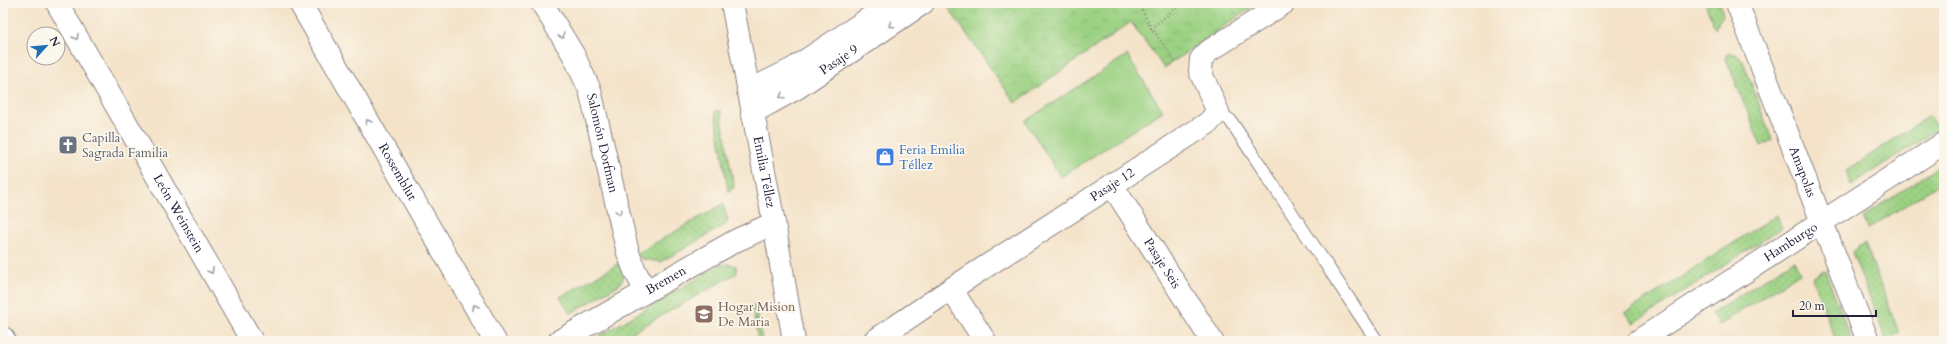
<svg xmlns="http://www.w3.org/2000/svg" width="1947" height="344" viewBox="0 0 1947 344" font-family="Cardo,serif">
<defs>
<pattern id="grass-dots" width="8" height="8" patternUnits="userSpaceOnUse"><rect width="8" height="8" fill="#9bd182"/><path d="M2 2h.1M6 6h.1" fill="none" stroke="#85b371" stroke-width="1.8" stroke-linecap="round"/></pattern>
<pattern id="park-crowns" width="20" height="18" patternUnits="userSpaceOnUse"><rect width="20" height="18" fill="#9bd182"/><path d="M2 6a3 3 0 1 1 6 0M12 15a3 3 0 1 1 6 0" fill="none" stroke="#85b371"/></pattern>
</defs>
<rect width="100%" height="100%" fill="#fbf7ec"/>
<filter id="ink" filterUnits="userSpaceOnUse"><feTurbulence type="fractalNoise" baseFrequency=".025" numOctaves="2"/><feDisplacementMap in="SourceGraphic" scale="8" xChannelSelector="R" yChannelSelector="G"/><feConvolveMatrix kernelMatrix="1 2 1 2 8 2 1 2 1" color-interpolation-filters="sRGB"/></filter>
<filter id="wash" filterUnits="userSpaceOnUse"><feTurbulence type="fractalNoise" baseFrequency=".012" numOctaves="4" result="noise"/><feDisplacementMap in="SourceGraphic" scale="16" xChannelSelector="R" yChannelSelector="G"/><feGaussianBlur stdDeviation="0.9" result="paint"/><feColorMatrix in="noise" values="0 0 0 0 0 0 0 0 0 0 0 0 0 0 0 0 0 1.4 0 .05"/><feComposite in="paint" operator="in"/></filter>
<g filter="url(#wash)">
<rect width="100%" height="100%" fill="#f4e3c9"/>
<!-- grass -->
<g fill="url(#grass-dots)" stroke="#5e7a5e">
<path d="M 1705,3 L 1720,3 L 1723,15 L 1715,29 Z"/>
<path d="M 1730,53 L 1737,55 L 1743,61 L 1772,140 L 1761,146 L 1725,56 Z"/>
<path d="M 715,111 L 721,111 L 734,188 L 728,191 Z"/>
<path d="M 1929,116 L 1938,129 L 1851,185 L 1846,171 Z"/>
<path d="M 1938,167 L 1944,181 L 1868,229 L 1863,217 Z"/>
<path d="M 723,204 L 728,221 L 725,225 L 661,262 L 642,259 L 636,254 Z"/>
<path d="M 1777,215 L 1782,228 L 1633,324 L 1625,313 Z"/>
<path d="M 1865,243 L 1899,333 L 1886,340 L 1852,252 Z"/>
<path d="M 1794,260 L 1800,273 L 1719,325 L 1711,314 Z"/>
<path d="M 623,261 C 626,270 625,276 620,284 L 570,314 L 560,297 Z"/>
<path d="M 728,264 L 736,266 L 737,273 L 617,341 L 591,341 L 720,265 Z"/>
<path d="M 1824,270 L 1825,270 L 1852,341 L 1836,341 L 1812,278 Z"/>
<path d="M 756,303 L 762,341 L 758,341 L 752,306 Z"/>
</g>
<!-- park -->
<path fill="url(#park-crowns)" stroke="#5e7a5e" d="M 945,3 L 1258,3 L 1164,68 L 1131,22 L 1015,103 Z"/>
<!-- pitch -->
<path fill="#9bd182" stroke="#5e7a5e" d="M 1127,55 L 1163,111 L 1061,177 L 1025,121 Z"/>
</g>
<g filter="url(#ink)">
<g fill="none" stroke-linecap="round" stroke-linejoin="round">
<!-- service casing -->
<g stroke="#8b8282" stroke-width="14">
<path id="service" d="M 1218,112 L 1230,120 L 1377,341"/>
</g>
<!-- minor casing -->
<g stroke="#8b8282" stroke-width="24">
<g id="minor">
<path id="s1" d="M 57,3 L 252,341"/>
<path id="s2" d="M 300,3 L 495,341"/>
<path id="s3" d="M 542,3 L 573,54 L 590,90 L 628,253 L 635,271 L 646,291"/>
<path d="M 748,91 L 793,69 L 892,3"/>
<path id="s4" d="M 752,113 L 797,88 L 923,3"/>
<path id="s5" d="M 1112,185 L 1212,341"/>
<path d="M 951,289 L 985,341"/>
<path d="M 3,338 L 5,341"/>
<path id="s6" d="M 559,341 L 735,241 L 774,223"/>
<path id="s7" d="M 874,341 L 951,289 L 1208,123 L 1218,112 L 1200,71 L 1201,59 L 1209,51 L 1284,3"/>
<path id="s8" d="M 1638,341 L 1944,143"/>
</g>
</g>
<!-- tertiary casing -->
<g stroke="#8b8282" stroke-width="24">
<g id="tertiary">
<path id="s9" d="M 732,3 L 774,223 L 794,341"/>
<path id="s10" d="M 1737,3 L 1868,341"/>
</g>
</g>
<!-- path -->
<g stroke="#8b8282" stroke-width="2.5" stroke-dasharray="1 3" stroke-linecap="butt">
<path d="M 1138,3 L 1151,28 L 1175,61"/>
<path d="M 1167,3 L 1185,3"/>
<path d="M 1151,28 L 1181,4"/>
</g>
<!-- service -->
<use href="#service" stroke="#fff" stroke-width="12"/>
<!-- minor -->
<use href="#minor" stroke="#fff" stroke-width="22"/>
<!-- tertiary -->
<use href="#tertiary" stroke="#fff" stroke-width="22"/>
</g>
<!-- one-way arrows -->
<defs><path id="oneway-chevron" d="M-2-3.5L2.5 0L-2 3.5" fill="none" stroke-width="1.6" stroke-linecap="round" stroke-linejoin="round"/></defs>
<g stroke="#9c9ca7">
<use href="#oneway-chevron" transform="translate(891 25) rotate(146)"/>
<use href="#oneway-chevron" transform="translate(562 36) rotate(59)"/>
<use href="#oneway-chevron" transform="translate(76 37) rotate(60)"/>
<use href="#oneway-chevron" transform="translate(782 96) rotate(151)"/>
<use href="#oneway-chevron" transform="translate(368 122) rotate(-120)"/>
<use href="#oneway-chevron" transform="translate(619 212) rotate(77)"/>
<use href="#oneway-chevron" transform="translate(211 271) rotate(60)"/>
<use href="#oneway-chevron" transform="translate(475 307) rotate(-119)"/>
</g>
</g>
<!-- icons -->
<defs>
<g id="church-square" transform="scale(1)"><rect x="-9" y="-9" width="18" height="18" rx="4" fill="#6b7280" stroke="#fbf7ec"/><path d="M-1.2-6h2.4v3.5h3.3v2.4h-3.3V6h-2.4V-.1h-3.3v-2.4h3.3Z" fill="#fff"/></g>
<g id="shop-square" transform="scale(1)"><rect x="-9" y="-9" width="18" height="18" rx="4" fill="#3f7fe0" stroke="#fbf7ec"/><path d="M-5-2.5h2.3a2.7 3.5 0 0 1 5.4 0H5L5.5 6h-11ZM-1.5-2.5h3a1.5 2.3 0 0 0-3 0Z" fill="#fff"/></g>
<g id="school-square" transform="scale(1)"><rect x="-9" y="-9" width="18" height="18" rx="4" fill="#8d6e63" stroke="#fbf7ec"/><path d="M0-5L7-2L0 1L-7-2ZM-4 1L0 2.5L4 1V4Q0 6-4 4Z" fill="#fff"/></g>
</defs>
<g fill-rule="evenodd">
<use href="#church-square" x="68" y="145"/>
<use href="#shop-square" x="885" y="157"/>
<use href="#school-square" x="704" y="314"/>
</g>
<g text-anchor="middle" dominant-baseline="central" stroke-width="3.5" stroke-linejoin="round" paint-order="stroke">
<!-- street labels -->
<g font-size="13" fill="#22223b" stroke="#fbf7ec">
<text stroke="none"><textPath href="#s4" startOffset="102">Pasaje 9</textPath></text>
<text stroke="none"><textPath href="#s3" startOffset="154">Salomón Dorfman</textPath></text>
<text stroke="none"><textPath href="#s2" startOffset="195">Rossemblut</textPath></text>
<text stroke="none"><textPath href="#s9" startOffset="172">Emilia Téllez</textPath></text>
<text stroke="none"><textPath href="#s10" startOffset="181">Amapolas</textPath></text>
<text stroke="none"><textPath href="#s7" startOffset="285">Pasaje 12</textPath></text>
<text stroke="none"><textPath href="#s1" startOffset="243">León Weinstein</textPath></text>
<text stroke="none"><textPath href="#s8" startOffset="182">Hamburgo</textPath></text>
<text stroke="none"><textPath href="#s5" startOffset="93">Pasaje Seis</textPath></text>
<text stroke="none"><textPath href="#s6" startOffset="123">Bremen</textPath></text>
</g>
<!-- worship labels -->
<g font-size="13" fill="#5b616d" stroke="#fbf7ec" text-anchor="start">
<text x="82" y="138">Capilla<tspan x="82" dy="15">Sagrada Familia</tspan></text>
</g>
<!-- shop labels -->
<g font-size="13" fill="#366cbe" stroke="#fbf7ec" text-anchor="start">
<text x="899" y="150">Feria Emilia<tspan x="899" dy="15">Téllez</tspan></text>
</g>
<!-- education labels -->
<g font-size="13" fill="#785e54" stroke="#fbf7ec" text-anchor="start">
<text x="718" y="307">Hogar Mision<tspan x="718" dy="15">De Maria</tspan></text>
</g>
</g>
<!-- margin -->
<rect width="1947" height="344" fill="none" stroke="#fbf7ec" stroke-width="16"/>
<!-- north arrow -->
<g transform="translate(46 46) rotate(63)"><circle r="19" fill="#fbf7ec" stroke="#a4a2a5"/>
<path d="M0-3L7 15L0 10L-7 15Z" fill="#1f6fb2"/>
<text y="-6" font-size="11" font-weight="bold" text-anchor="middle" fill="#22223b">N</text>
</g>
<!-- scale -->
<path d="M1793 310v6h83v-6" fill="none" stroke="#22223b" stroke-width="2"/>
<text x="1799" y="310" font-size="12" fill="#22223b" stroke="#fbf7ec" stroke-width="3" paint-order="stroke">20 m</text>
</svg>
